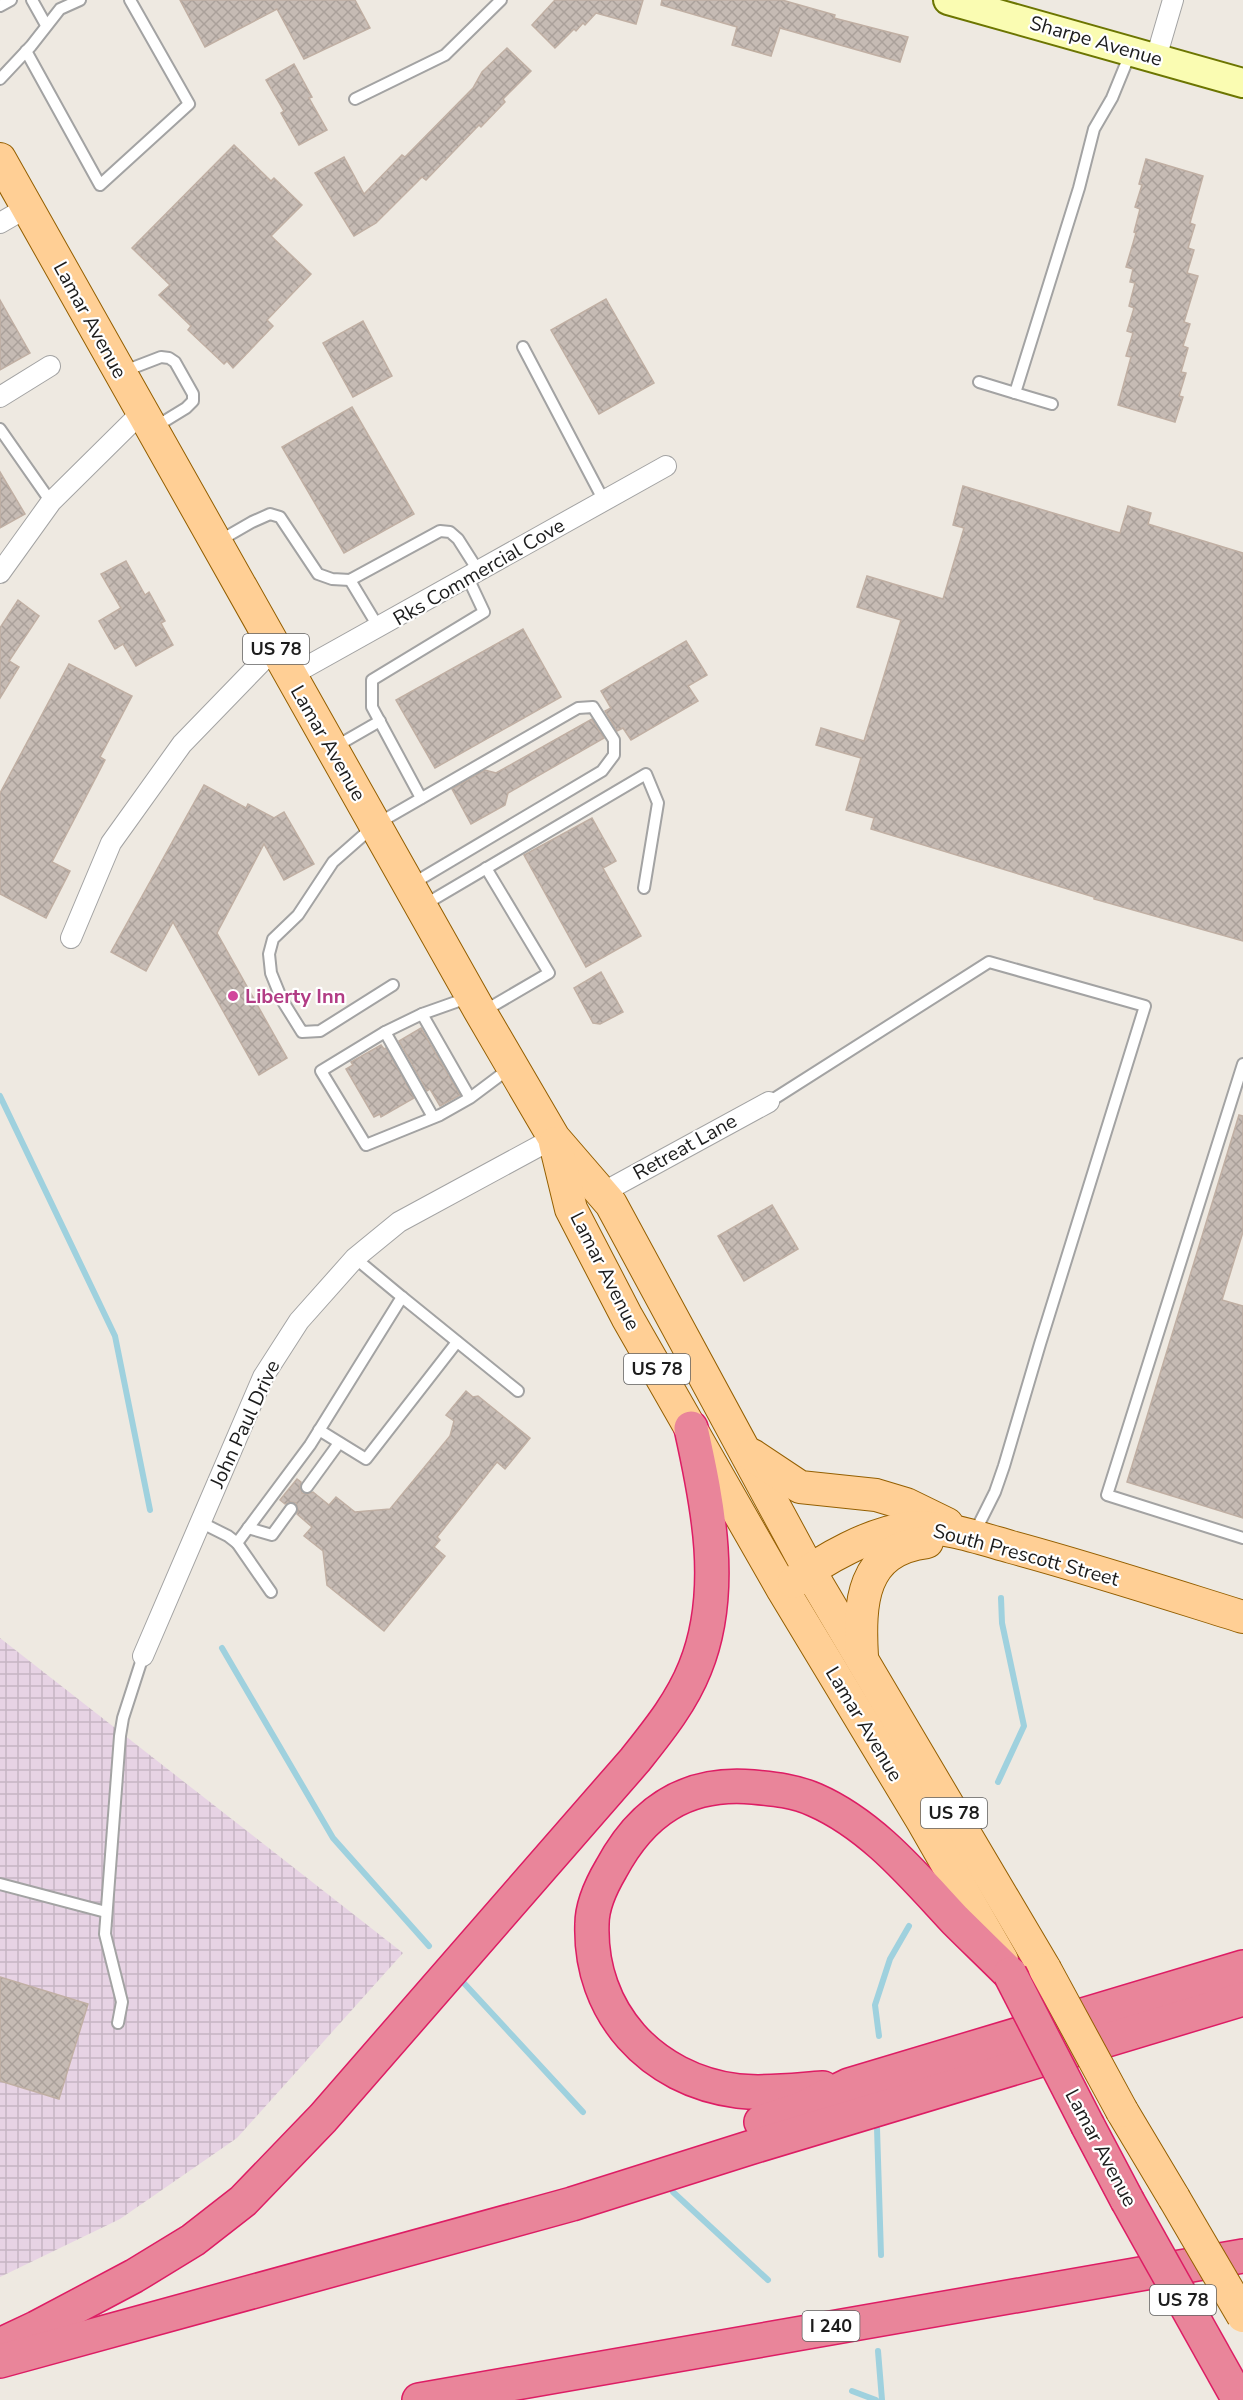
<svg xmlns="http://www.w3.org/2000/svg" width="1243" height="2400" viewBox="0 0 1243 2400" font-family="'Nunito Sans',sans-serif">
<defs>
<pattern id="industrial-grid" width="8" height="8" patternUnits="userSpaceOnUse" patternTransform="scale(1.5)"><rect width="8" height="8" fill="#e7d3e4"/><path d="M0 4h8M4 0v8" fill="none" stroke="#c6b5c3"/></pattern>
<pattern id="building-cross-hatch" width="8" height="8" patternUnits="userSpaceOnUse" patternTransform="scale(1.5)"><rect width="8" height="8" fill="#c6bbb4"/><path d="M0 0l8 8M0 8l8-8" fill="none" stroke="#aaa09a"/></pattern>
</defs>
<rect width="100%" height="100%" fill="#eee9e1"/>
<!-- industrial -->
<path fill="url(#industrial-grid)" d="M 0,1638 L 403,1953 L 237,2138 L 120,2219 L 0,2277 Z"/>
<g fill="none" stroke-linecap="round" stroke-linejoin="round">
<!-- stream -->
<g stroke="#9fd1de" stroke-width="6">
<path d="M 0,1096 L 115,1336 L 150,1510"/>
<path d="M 222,1648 L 333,1838 L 429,1946"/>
<path d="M 998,1782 L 1024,1726 L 1002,1623 L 1001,1598"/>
<path d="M 462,1981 L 583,2112"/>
<path d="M 879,2036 L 875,2005 L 890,1959 L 909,1926"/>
<path d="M 877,2128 L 881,2255"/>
<path d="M 673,2192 L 768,2280"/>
<path d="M 878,2351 L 882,2400"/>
<path d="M 852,2391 L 876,2400"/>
</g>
</g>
<!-- building -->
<g fill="url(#building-cross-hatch)" stroke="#c0afa3" stroke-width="1.5">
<path d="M 180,0 L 355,0 L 370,28 L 304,59 L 277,9 L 205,47 Z"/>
<path d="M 555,0 L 643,0 L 636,24 L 596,13 L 585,25 L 583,23 L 576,31 L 574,29 L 555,48 L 532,25 Z"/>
<path d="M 662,0 L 782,0 L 835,15 L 834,18 L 908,37 L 900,62 L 780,28 L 771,56 L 732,45 L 737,27 L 661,5 Z"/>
<path d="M 507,48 L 531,71 L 503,99 L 505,102 L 481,127 L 479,125 L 426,180 L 422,177 L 376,223 L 354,236 L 315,173 L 344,157 L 364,194 L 402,155 L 405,157 L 473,88 L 482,72 Z"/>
<path d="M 294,64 L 312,97 L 309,98 L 327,130 L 299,145 L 281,113 L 284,111 L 266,80 Z"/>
<path d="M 234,145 L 271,181 L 274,178 L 302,205 L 271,236 L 311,274 L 267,320 L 273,326 L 233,368 L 227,361 L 224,364 L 188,330 L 191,326 L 159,295 L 170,285 L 132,248 Z"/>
<path d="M 1146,159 L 1203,176 L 1190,223 L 1195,225 L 1188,248 L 1194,250 L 1187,273 L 1198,276 L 1184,322 L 1190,324 L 1183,346 L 1188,348 L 1181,372 L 1186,373 L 1179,396 L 1183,397 L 1175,422 L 1118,405 L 1131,357 L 1126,356 L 1133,333 L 1127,331 L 1134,308 L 1129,306 L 1135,283 L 1130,282 L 1133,269 L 1126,267 L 1136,233 L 1134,232 L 1140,209 L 1135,207 L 1142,185 L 1139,184 Z"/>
<path d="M 606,299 L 654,383 L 599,414 L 551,330 Z"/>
<path d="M 0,300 L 30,353 L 0,370 Z"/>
<path d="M 363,321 L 392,376 L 353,397 L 323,343 Z"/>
<path d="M 352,407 L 414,514 L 344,553 L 282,447 Z"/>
<path d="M 0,472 L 25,514 L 0,528 Z"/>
<path d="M 963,486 L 1120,533 L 1128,506 L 1131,507 L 1151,513 L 1148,524 L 1243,553 L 1243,941 L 1094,899 L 1094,897 L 871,829 L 874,818 L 846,810 L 861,758 L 816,745 L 821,728 L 864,741 L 901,620 L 857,607 L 867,576 L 943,599 L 964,528 L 953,525 Z"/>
<path d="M 126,561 L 145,595 L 149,592 L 165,621 L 161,623 L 173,645 L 136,666 L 123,644 L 115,649 L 99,621 L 121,608 L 101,574 Z"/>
<path d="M 18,600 L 39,616 L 9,661 L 19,667 L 0,698 L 0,628 Z"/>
<path d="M 523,629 L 561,697 L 435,768 L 396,700 Z"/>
<path d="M 686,641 L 707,675 L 688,686 L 698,701 L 631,740 L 623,728 L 617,731 L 605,711 L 611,708 L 601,691 Z"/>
<path d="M 69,664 L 132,696 L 100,757 L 105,760 L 52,862 L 70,871 L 46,918 L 0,894 L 0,793 Z"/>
<path d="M 592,719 L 604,738 L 508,793 L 505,805 L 471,824 L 452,789 L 485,770 L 496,773 Z"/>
<path d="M 204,785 L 246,808 L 248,804 L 274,818 L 284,812 L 314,864 L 284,880 L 264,844 L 217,933 L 287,1058 L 259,1075 L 173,922 L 146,971 L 111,952 Z"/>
<path d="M 592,818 L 616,861 L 603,868 L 641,936 L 586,967 L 524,855 Z"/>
<path d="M 601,972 L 623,1012 L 600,1024 L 593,1023 L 574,988 Z"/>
<path d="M 421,1028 L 460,1095 L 440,1106 L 430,1089 L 427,1091 L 399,1041 Z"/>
<path d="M 381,1045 L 384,1049 L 386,1048 L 414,1098 L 381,1117 L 380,1114 L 374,1117 L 346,1069 L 353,1065 L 351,1062 Z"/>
<path d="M 1239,1115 L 1243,1116 L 1243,1232 L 1222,1300 L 1243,1306 L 1243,1518 L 1127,1482 Z"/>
<path d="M 772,1205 L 798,1249 L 744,1281 L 718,1236 Z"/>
<path d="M 466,1391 L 473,1397 L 478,1396 L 530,1438 L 505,1469 L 497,1462 L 437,1537 L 440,1540 L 434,1547 L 445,1556 L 384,1631 L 327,1585 L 323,1551 L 304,1536 L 312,1527 L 297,1514 L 298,1509 L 296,1503 L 291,1502 L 285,1504 L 280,1500 L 297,1479 L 301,1482 L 300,1487 L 302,1493 L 307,1494 L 313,1492 L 329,1505 L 336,1497 L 355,1512 L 390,1509 L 450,1436 L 454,1421 L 446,1415 Z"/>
<path d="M 0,1977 L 88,2004 L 59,2099 L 0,2081 Z"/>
</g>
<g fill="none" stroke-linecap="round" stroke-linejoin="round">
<!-- lane casing -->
<g stroke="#a3a3a3" stroke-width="14">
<g id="lane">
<path d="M 32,0 L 46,25"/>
<path d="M 0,6 L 11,0"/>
<path d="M 26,51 L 100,185 L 189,104 L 130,0"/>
<path d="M 0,79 L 31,46 L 60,9 L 80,0"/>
<path d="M 355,99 L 445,55 L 501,0"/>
<path d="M 523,347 L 604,501"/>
<path d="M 122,372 L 161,357 L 169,358 L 175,362 L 193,394 L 193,401 L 186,408 L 155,427"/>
<path d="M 979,382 L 1015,393 L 1079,188 L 1094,129 L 1112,98 L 1130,54"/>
<path d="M 1015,393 L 1052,404"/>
<path d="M 0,429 L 51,502"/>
<path d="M 219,541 L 252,522 L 270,514 L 280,517 L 318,574 L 332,579 L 350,580 L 440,531 L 450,532 L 458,539 L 479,572"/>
<path d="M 350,580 L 379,628"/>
<path d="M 333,748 L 380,721"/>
<path d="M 421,798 L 372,707 L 372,680 L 484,612 L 468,578"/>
<path d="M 424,905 L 646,774 L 658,803 L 644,888"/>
<path d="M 393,985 L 320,1031 L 302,1032 L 282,1000 L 271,973 L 269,954 L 273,939 L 298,915 L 333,862 L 375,825 L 578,708 L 593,707 L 614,740 L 614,755 L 602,771 L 412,884"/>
<path d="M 484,1011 L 549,973 L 486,868"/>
<path d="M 422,1014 L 470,997"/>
<path d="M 385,1032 L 433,1117"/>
<path d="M 1243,1064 L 1107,1495 L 1243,1538"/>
<path d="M 470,1098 L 440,1115 L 366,1145 L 321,1071 L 385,1032 L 422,1014 L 470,1098 L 510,1068"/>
<path d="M 769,1102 L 989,962 L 1145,1006 L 1040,1344 L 1004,1466 L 995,1492 L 974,1534"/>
<path d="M 402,1297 L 518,1391"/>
<path d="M 319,1430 L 366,1459 L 457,1342"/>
<path d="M 307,1487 L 339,1443"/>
<path d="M 200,1522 L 228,1536 L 237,1543 L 310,1445 L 402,1297 L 355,1258"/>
<path d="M 248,1528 L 272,1535 L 291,1509"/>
<path d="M 237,1543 L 271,1592"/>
<path d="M 0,1884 L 106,1912"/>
<path d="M 118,2023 L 122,2002 L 105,1934 L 120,1736 L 123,1718 L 143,1656"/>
</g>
</g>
<!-- street casing -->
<g stroke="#a3a3a3" stroke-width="22">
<g id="street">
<path d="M 1156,58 L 1173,0"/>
<path d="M 0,223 L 26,208"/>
<path d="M 0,397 L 50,366"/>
<path d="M 0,573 L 51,502 L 142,412"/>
<path d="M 290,676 L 666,466"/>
<path d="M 71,938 L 111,843 L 182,744 L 275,648"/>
<path d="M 602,1193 L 769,1102"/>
<path d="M 143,1656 L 263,1377 L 299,1321 L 355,1258 L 399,1222 L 554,1138"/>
</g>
</g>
<!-- secondary casing -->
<g stroke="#6c7501" stroke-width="32">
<path id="secondary" d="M 948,0 L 1243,83"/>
</g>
<!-- primary casing -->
<g stroke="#945f00" stroke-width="34">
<g id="primary">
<path d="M 0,159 L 481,1013 L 554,1138 L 611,1204 L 809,1570 L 1045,1969"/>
<path d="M 555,1143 L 571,1209 L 627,1317 L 783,1590 L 923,1822 L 1002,1960"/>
<path d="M 752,1455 L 800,1487 L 876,1495 L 906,1504 L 947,1524"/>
<path d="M 794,1582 C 823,1559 871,1533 908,1528 C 943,1525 979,1538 1011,1547 C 1089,1568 1166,1593 1243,1617"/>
<path d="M 862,1657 C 859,1603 861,1550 927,1542"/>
<path d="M 1122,2111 L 1174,2198"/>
</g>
</g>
<!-- highway casing -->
<g stroke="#dd1d64" stroke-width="36">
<g id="highway">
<path d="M 823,2088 C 795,2090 766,2094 738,2091 C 651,2080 589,2012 592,1924 C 592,1905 601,1886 611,1869 C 642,1811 686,1781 753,1787 C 775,1789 795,1791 815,1800 C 872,1825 914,1876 955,1920 C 973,1938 992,1956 1010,1974"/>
<path d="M 761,2122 L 798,2110 L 849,2085 L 1243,1967"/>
<path d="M 1088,2126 L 1127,2200"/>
<path d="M 0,2345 L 36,2328 L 134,2276 L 193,2240 L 243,2201 L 323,2118 L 635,1760 C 658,1731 681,1703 695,1668 C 726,1592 708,1504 691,1428"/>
<path d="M 0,2361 L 572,2204 L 749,2148 L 1243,1999"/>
<path d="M 419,2400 L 1243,2256"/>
</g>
</g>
<!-- lane -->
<use href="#lane" stroke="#fff" stroke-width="10"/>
<!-- street -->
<use href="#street" stroke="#fff" stroke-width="20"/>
<!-- secondary -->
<use href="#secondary" stroke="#fafcb2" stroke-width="28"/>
<!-- primary -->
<use href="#primary" stroke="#ffcf95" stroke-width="32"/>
<!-- highway -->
<use href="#highway" stroke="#e9859a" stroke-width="33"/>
<!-- primary-bridge casing -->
<g stroke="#945f00" stroke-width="34" stroke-linecap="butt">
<g id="primary-bridge">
<path d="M 1045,1969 L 1122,2111"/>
<path d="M 1174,2198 L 1243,2316"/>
</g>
</g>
<!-- highway-bridge casing -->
<g stroke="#dd1d64" stroke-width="36" stroke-linecap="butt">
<g id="highway-bridge">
<path d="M 1010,1974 L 1088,2126"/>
<path d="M 1127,2200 L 1239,2400"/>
</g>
</g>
<!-- primary-bridge -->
<use href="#primary-bridge" stroke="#ffcf95" stroke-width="32"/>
<!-- highway-bridge -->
<use href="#highway-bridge" stroke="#e9859a" stroke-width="33"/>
</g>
<!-- markers -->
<circle fill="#d1479c" stroke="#fff" stroke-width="2" cx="233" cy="996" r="6"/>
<g text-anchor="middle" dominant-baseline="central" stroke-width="4.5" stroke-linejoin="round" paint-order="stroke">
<!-- shield labels -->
<g fill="#fff" stroke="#606060" stroke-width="1.5">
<rect x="243" y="634" width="66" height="30" rx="4.5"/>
<rect x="624" y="1354" width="66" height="30" rx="4.5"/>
<rect x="921" y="1798" width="66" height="30" rx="4.5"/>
<rect x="1150" y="2285" width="66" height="30" rx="4.5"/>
<rect x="802.5" y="2311" width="57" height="30" rx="4.5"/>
</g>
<g font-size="18" font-weight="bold" fill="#1c1c1c">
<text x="276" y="649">US 78</text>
<text x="657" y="1369">US 78</text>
<text x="954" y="1813">US 78</text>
<text x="1183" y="2300">US 78</text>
<text x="831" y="2326">I 240</text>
</g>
<!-- street labels -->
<g font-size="20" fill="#1c1c1c" stroke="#fff">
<text transform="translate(1096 41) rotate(16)">Sharpe Avenue</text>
<text transform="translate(90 320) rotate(61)">Lamar Avenue</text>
<text transform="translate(479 572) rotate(-30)">Rks Commercial Cove</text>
<text transform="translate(328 743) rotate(60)">Lamar Avenue</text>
<text transform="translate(685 1147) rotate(-29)">Retreat Lane</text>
<text transform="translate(605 1271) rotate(63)">Lamar Avenue</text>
<text transform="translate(245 1424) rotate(-65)">John Paul Drive</text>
<text transform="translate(1026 1555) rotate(15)">South Prescott Street</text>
<text transform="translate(864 1724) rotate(59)">Lamar Avenue</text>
<text transform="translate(1101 2148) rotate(62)">Lamar Avenue</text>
</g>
<!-- hotel labels -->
<g font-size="20" font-weight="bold" fill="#b23c85" stroke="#fff" text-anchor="start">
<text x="245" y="996">Liberty Inn</text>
</g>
</g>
</svg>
